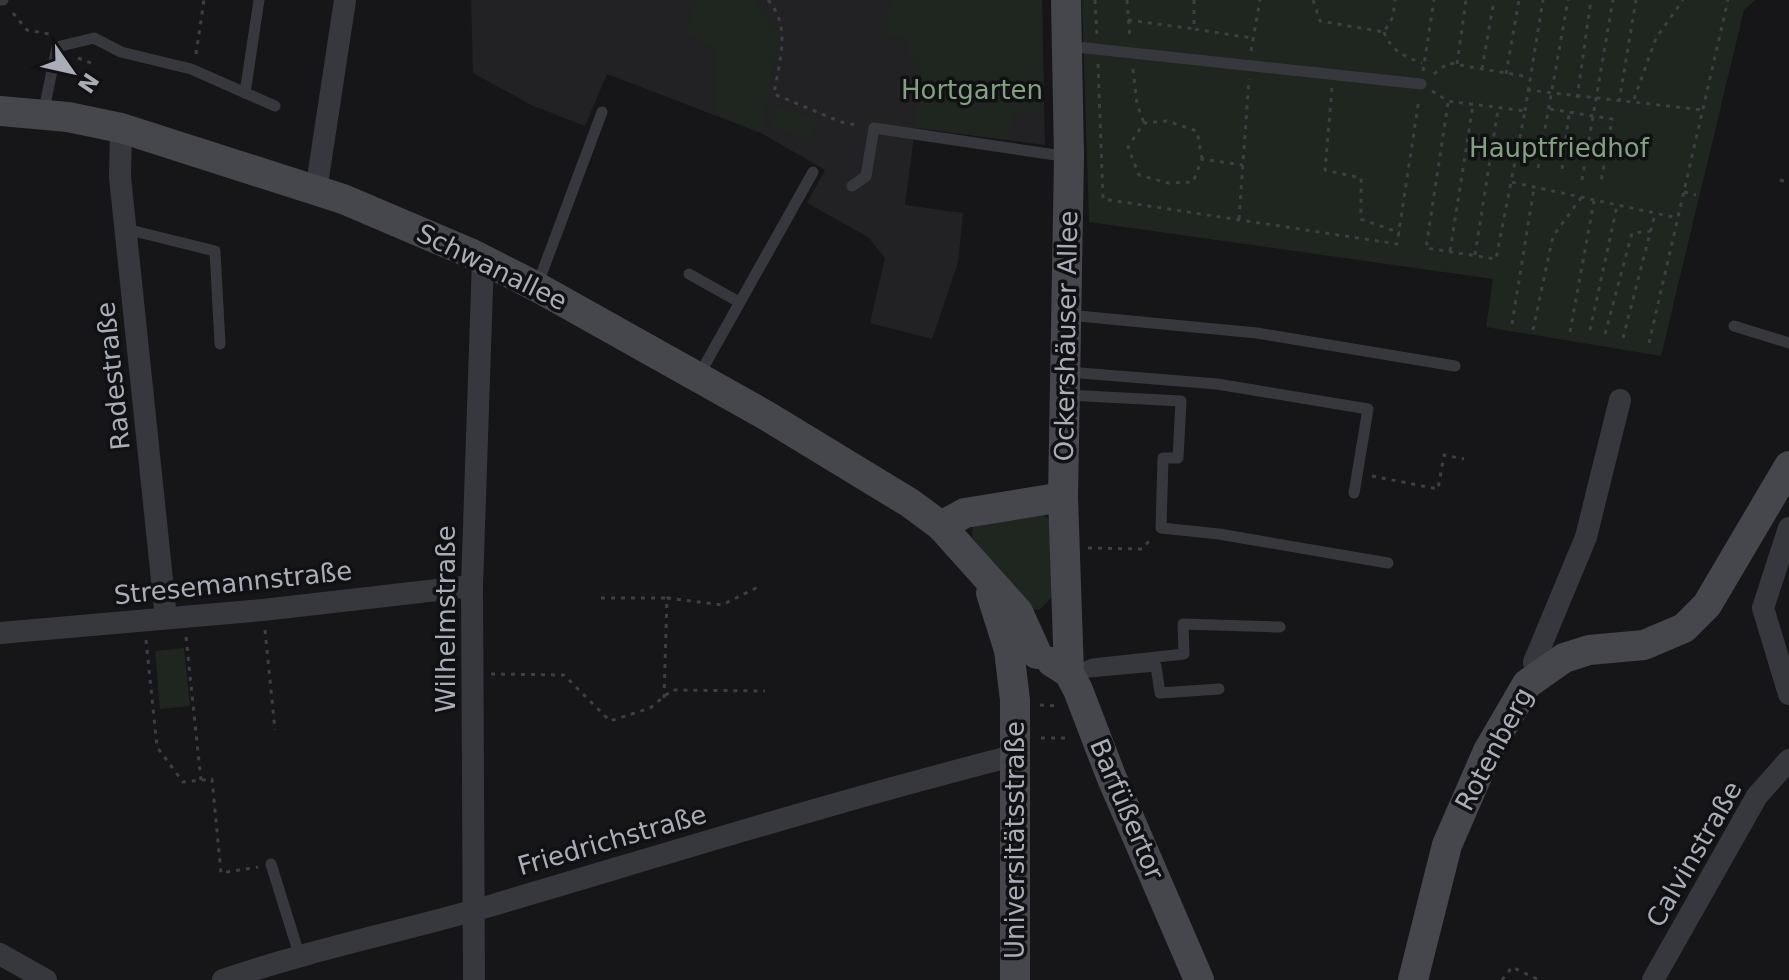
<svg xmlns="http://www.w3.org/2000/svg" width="1789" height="980" viewBox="0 0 1789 980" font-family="'DejaVu Sans',sans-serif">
<rect width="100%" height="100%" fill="#161618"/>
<!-- built -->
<path fill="#222225" d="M 471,0 L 1042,0 L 1045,145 L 915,128 L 905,205 L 963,213 L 958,263 L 932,339 L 870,323 L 885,258 L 868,237 L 807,203 L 825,170 L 761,133 L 607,74 L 585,126 L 531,105 L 473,73 Z"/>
<!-- green -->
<g fill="#1e261f">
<path d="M 696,0 L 754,0 L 780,34 L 761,133 L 715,114 L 713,49 L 687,34 Z"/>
<path d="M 890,0 L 1042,0 L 1044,113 L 1013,114 L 1008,140 L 915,127 L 921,63 L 910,62 L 910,40 L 885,36 Z"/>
<path d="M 1082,0 L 1755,0 L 1744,10 L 1661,356 L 1486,327 L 1493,279 L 1089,222 Z"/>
<path d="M 778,105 L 818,120 L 810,141 L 770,125 Z"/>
<path d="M 1042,514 L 1049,519 L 1052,590 L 1051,598 L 1039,610 L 1031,609 L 972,537 L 973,526 Z"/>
<path d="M 184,648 L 190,706 L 160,709 L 155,651 Z"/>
</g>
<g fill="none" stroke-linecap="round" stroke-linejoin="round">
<!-- path -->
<g stroke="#3d3f44" stroke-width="3" stroke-dasharray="4 6" stroke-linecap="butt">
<path d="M 768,0 C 792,28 779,61 774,94 L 841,122 L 860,126"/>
<path d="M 1095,0 L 1097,36"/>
<path d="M 1127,0 L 1130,39"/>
<path d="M 1194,0 L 1194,29 L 1252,38"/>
<path d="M 1313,0 L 1320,21 L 1384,32 L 1393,17 L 1395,0"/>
<path d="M 13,13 L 27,30 L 49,34"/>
<path d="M 1128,20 L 1194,29"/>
<path d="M 1384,32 C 1392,52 1404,56 1422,63"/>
<path d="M 1251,51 L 1260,0"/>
<path d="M 196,54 L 204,0"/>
<path d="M 78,58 L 93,64"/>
<path d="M 1098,64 L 1103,199 L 1397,244 L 1419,99"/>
<path d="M 1457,64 L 1466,0"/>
<path d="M 1133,69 L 1137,104 L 1144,123"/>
<path d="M 1482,69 L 1494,0"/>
<path d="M 1423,71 L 1434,0"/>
<path d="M 1434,74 L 1448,63 L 1529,77"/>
<path d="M 1506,74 L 1519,0"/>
<path d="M 1332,88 L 1325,170 L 1361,178 L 1361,219 L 1400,233"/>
<path d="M 1527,90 L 1703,110"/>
<path d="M 1432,91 L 1448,101 L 1525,111 L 1511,182 L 1678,218"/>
<path d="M 1577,98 L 1591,0"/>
<path d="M 1634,99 L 1656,38 L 1683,0"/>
<path d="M 1619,102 L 1636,0"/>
<path d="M 1448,103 L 1426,248 L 1496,259 L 1511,182"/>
<path d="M 1550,109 L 1612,119 L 1601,182"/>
<path d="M 1525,111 L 1543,0"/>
<path d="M 1202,159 L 1197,131 L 1167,121 L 1144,123 L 1128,147 L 1139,175 L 1168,183 L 1193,182 L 1202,159 L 1243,165"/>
<path d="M 1538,168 L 1568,0"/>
<path d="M 1562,169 L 1569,114"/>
<path d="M 1582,180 L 1613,0"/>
<path d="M 1780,180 L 1789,183"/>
<path d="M 1684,192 L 1696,195"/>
<path d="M 1239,219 L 1249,79"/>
<path d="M 1450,251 L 1473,105"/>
<path d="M 1475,255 L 1498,109"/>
<path d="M 1512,324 L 1534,188"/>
<path d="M 1533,330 L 1553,236 L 1581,198"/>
<path d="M 1590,330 L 1617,206"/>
<path d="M 1570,332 L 1594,201"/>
<path d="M 1605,334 L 1632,233 L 1651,231"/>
<path d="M 1623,338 L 1655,214"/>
<path d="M 1649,343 L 1728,0"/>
<path d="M 1372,476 L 1438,489 L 1444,455 L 1464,459"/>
<path d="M 1088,548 L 1142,549 L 1151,539"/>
<path d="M 601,598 L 667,598"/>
<path d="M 265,630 L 275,730"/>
<path d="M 186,637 L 201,781"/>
<path d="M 146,640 L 157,747 L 183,782 L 212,779 L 221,873 L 258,867"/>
<path d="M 491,674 L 564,675 L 610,721 L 650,708 L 672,690 L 765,691"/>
<path d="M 664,698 L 667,598 L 722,605 L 760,586"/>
<path d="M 1040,705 L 1057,706"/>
<path d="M 1041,738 L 1069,738"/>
<path d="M 1502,980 L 1512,967 L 1539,980"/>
</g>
<!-- lane -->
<g stroke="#37383d" stroke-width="11">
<path d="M 0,0 L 3,0"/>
<path d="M 1067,46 L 1421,84"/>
<path d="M 245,93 L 259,0"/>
<path d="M 43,114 L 57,47 L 94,38 L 121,52 L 191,69 L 275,106"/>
<path d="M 852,186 L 866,176 L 874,128 L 1069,157"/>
<path d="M 126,229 L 215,251 L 220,344"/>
<path d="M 689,274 L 739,302"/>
<path d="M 537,286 L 602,112"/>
<path d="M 1068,315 L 1257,333 L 1455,366"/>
<path d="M 1734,326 L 1789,343"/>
<path d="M 1068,372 L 1217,384 L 1368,409 L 1354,493"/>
<path d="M 698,377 L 813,172"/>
<path d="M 1067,395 L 1181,401 L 1178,458 L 1163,458 L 1161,528 L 1219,534 L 1388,563"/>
<path d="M 1069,673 L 1093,664 L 1184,654 L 1183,624 L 1280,627"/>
<path d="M 1077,673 L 1156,666 L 1160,693 L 1219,689"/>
<path d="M 271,864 L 299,954"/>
</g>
<!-- street -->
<g stroke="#37383d" stroke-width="22">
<path d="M 121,128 L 120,177 L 166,618"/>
<path d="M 316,191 L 345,0"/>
<path d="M 1789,528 L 1763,608 L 1789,694"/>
<path d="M 0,633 L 263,610 L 472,586"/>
<path d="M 1537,674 L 1534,662 L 1586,537 L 1620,400"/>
<path d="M 0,954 L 46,980"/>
<path d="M 223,980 C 310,950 399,932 486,907 C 663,855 839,800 1017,755"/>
<path d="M 474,980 L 472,586 L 483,259"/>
<path d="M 1653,980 L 1757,796 L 1789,760"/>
</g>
<!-- secondary -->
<g stroke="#45474d" stroke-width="30">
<path d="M 1066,0 L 1069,157 L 1063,497 L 1069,673"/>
<path d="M 0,111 L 68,117 L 121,128 L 343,199 L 470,253 L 537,287 L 767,416 L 910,503 L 941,526 L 1018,612 L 1037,654"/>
<path d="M 941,526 L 965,513 L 1063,497"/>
<path d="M 991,593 L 1009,650 L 1015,700 L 1015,980"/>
<path d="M 1052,662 L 1069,673 L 1078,690 L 1111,776 L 1199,980"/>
<path d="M 1413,980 L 1447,845 L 1488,751 L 1527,684 L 1564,658 L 1589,650 L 1644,645 L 1684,628 L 1707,605 L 1789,466"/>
</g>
</g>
<g text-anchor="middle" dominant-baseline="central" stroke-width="7" stroke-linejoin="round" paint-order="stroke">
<!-- park labels -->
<g font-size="26" fill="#7fa381" stroke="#111113">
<text x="972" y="90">Hortgarten</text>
<text x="1559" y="148">Hauptfriedhof</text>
</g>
<!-- street labels -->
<g font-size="26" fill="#a8adb8" stroke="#111113">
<text transform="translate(492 267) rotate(26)">Schwanallee</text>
<text transform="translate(1066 336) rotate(-89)">Ockershäuser Allee</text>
<text transform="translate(113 376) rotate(-96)">Radestraße</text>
<text transform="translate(233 583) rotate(-6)">Stresemannstraße</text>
<text transform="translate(446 619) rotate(-90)">Wilhelmstraße</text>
<text transform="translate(1494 749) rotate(-62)">Rotenberg</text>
<text transform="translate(1127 809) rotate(67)">Barfüßertor</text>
<text transform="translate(612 840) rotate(-16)">Friedrichstraße</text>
<text transform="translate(1015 840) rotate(-90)">Universitätsstraße</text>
<text transform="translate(1694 854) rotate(-60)">Calvinstraße</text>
</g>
</g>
<!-- north arrow -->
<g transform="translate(72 72) rotate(124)" stroke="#111113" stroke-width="6" paint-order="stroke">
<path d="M0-6L14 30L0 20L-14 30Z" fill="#a8adb8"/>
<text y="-12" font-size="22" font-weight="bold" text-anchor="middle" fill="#a8adb8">N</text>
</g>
</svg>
